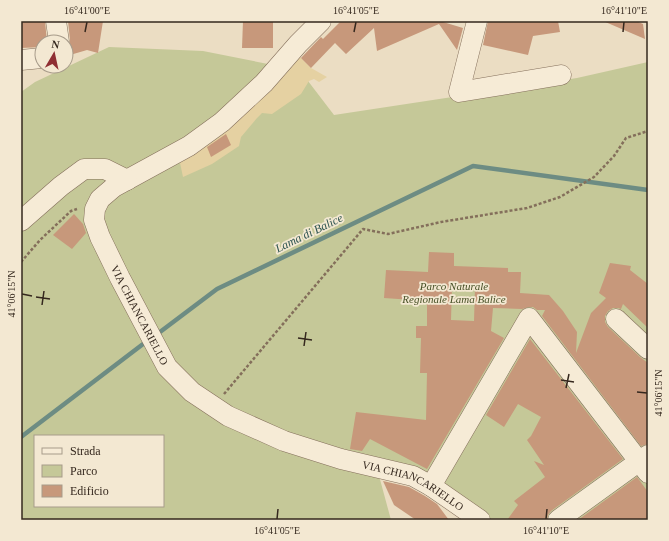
<svg xmlns="http://www.w3.org/2000/svg" width="669" height="541" viewBox="0 0 669 541" font-family="'Times New Roman',serif">
<rect width="100%" height="100%" fill="#ebddc3"/>
<!-- green -->
<path fill="#c5c898" fill-rule="evenodd" d="M 109,47 L 203,51 L 273,65 L 308,81 L 334,115 L 577,78 L 648,62 L 648,520 L 470,520 L 424,487 L 378,472 L 391,520 L 21,520 L 21,92 L 35,82 ZM 35,436 L 163,436 L 163,506 L 35,506 Z"/>
<!-- sand -->
<path fill="#e5d1a2" d="M 299,56 L 311,68 L 327,77 L 319,82 L 314,79 L 309,81 L 301,94 L 272,114 L 262,113 L 257,118 L 241,137 L 239,146 L 212,164 L 183,177 L 179,158 Z"/>
<g fill="none" stroke-linecap="round" stroke-linejoin="round">
<!-- stream -->
<g stroke="#6d8c83" stroke-width="4.5">
<path d="M 156,335 L 217,289 L 473,166 L 648,190"/>
<path d="M 21,437 L 147,341"/>
</g>
</g>
<!-- building -->
<g fill="#c7987b" fill-rule="evenodd">
<path d="M 21,21 L 45,21 L 47,42 L 42,42 L 42,47 L 21,48 Z"/>
<path d="M 68,21 L 103,21 L 98,53 L 87,50 L 70,55 L 69,47 L 70,40 Z"/>
<path d="M 243,21 L 273,21 L 273,48 L 242,48 Z"/>
<path d="M 341,21 L 445,21 L 443,22 L 463,28 L 457,50 L 439,24 L 377,51 L 374,28 L 346,54 L 335,43 L 311,68 L 301,58 L 321,37 L 323,39 Z"/>
<path d="M 488,21 L 558,21 L 560,32 L 533,36 L 528,55 L 483,45 Z"/>
<path d="M 603,21 L 636,21 L 643,24 L 645,39 Z"/>
<path d="M 226,134 L 231,145 L 211,157 L 207,147 Z"/>
<path d="M 74,214 L 83,224 L 86,233 L 72,249 L 53,235 Z"/>
<path d="M 429,252 L 454,253 L 454,266 L 508,268 L 508,272 L 521,272 L 520,293 L 549,295 L 563,311 L 577,332 L 576,353 L 591,313 L 606,298 L 599,293 L 610,263 L 631,266 L 630,270 L 648,284 L 648,328 L 623,304 L 621,309 L 618,308 L 613,308 L 608,311 L 605,316 L 605,322 L 608,327 L 640,357 L 648,363 L 648,444 L 641,446 L 542,316 L 545,310 L 537,310 L 533,307 L 529,307 L 522,309 L 493,308 L 491,331 L 504,338 L 427,469 L 370,439 L 362,451 L 350,449 L 356,412 L 426,420 L 427,373 L 420,373 L 421,338 L 416,338 L 416,326 L 427,326 L 427,301 L 384,298 L 386,270 L 428,272 ZM 452,286 L 475,287 L 474,321 L 451,320 Z"/>
<path d="M 530,339 L 623,459 L 551,511 L 548,515 L 547,520 L 507,520 L 518,505 L 514,501 L 545,477 L 534,461 L 544,465 L 527,440 L 531,436 L 541,417 L 518,404 L 504,427 L 486,415 Z"/>
<path d="M 637,477 L 648,492 L 648,520 L 578,520 Z"/>
<path d="M 383,481 L 409,487 L 425,496 L 437,504 L 449,520 L 416,520 L 394,505 Z"/>
</g>
<g fill="none" stroke-linecap="round" stroke-linejoin="round">
<!-- minor casing -->
<g stroke="#846f5b" stroke-width="21">
<g id="minor">
<path d="M 56,21 L 59,42"/>
<path id="s1" d="M 321,21 L 298,44 L 264,83 L 222,122 L 189,146 L 114,187 L 100,199 L 95,209 L 94,220 L 100,237 L 120,278 L 167,367 L 192,392 L 228,416 L 284,441 L 341,459 L 413,476 L 431,486 L 480,520"/>
<path d="M 477,21 L 459,92 L 561,75"/>
<path d="M 21,60 L 42,58"/>
<path d="M 21,221 L 61,186 L 84,169 L 105,169 L 127,180"/>
<path d="M 616,319 L 648,349"/>
<path d="M 431,486 L 529,318 L 648,473"/>
<path d="M 558,520 L 648,455"/>
</g>
</g>
<!-- path -->
<g stroke="#846f5b" stroke-width="2.5" stroke-dasharray="3 2" stroke-linecap="butt">
<path d="M 21,262 L 40,240 L 71,211 L 77,209"/>
<path d="M 224,394 L 363,229 L 388,234 L 441,222 L 527,208 L 560,197 L 594,177 L 614,156 L 626,138 L 648,131"/>
</g>
<!-- minor -->
<use href="#minor" stroke="#f6ebd6" stroke-width="20"/>
</g>
<!-- ticks -->
<path fill="none" stroke="#35281e" stroke-width="1.5" d="M 85,32 L 87,22M 354,32 L 356,22M 623,32 L 624,22M 22,294 L 32,296M 36,297 L 50,299M 42,305 L 44,291M 298,338 L 312,340M 304,346 L 306,332M 561,380 L 574,382M 566,388 L 569,374M 637,392 L 647,393M 277,519 L 278,509M 546,519 L 547,509"/>
<g text-anchor="middle" dominant-baseline="central" stroke-width="3.5" stroke-linejoin="round" paint-order="stroke">
<!-- park labels -->
<g font-size="11" font-style="italic" fill="#475026" stroke="#f3e8d2">
<text x="454" y="286">Parco Naturale<tspan x="454" dy="13">Regionale Lama Balice</tspan></text>
</g>
<!-- street labels -->
<g font-size="11" fill="#35281e" stroke="#f3e8d2">
<text stroke="none"><textPath href="#s1" startOffset="414">VIA CHIANCARIELLO</textPath></text>
<text stroke="none"><textPath href="#s1" startOffset="750">VIA CHIANCARIELLO</textPath></text>
</g>
<!-- water labels -->
<g font-size="12" font-style="italic" fill="#2e5450" stroke="#f3e8d2">
<text transform="translate(309 233) rotate(-26)">Lama di Balice</text>
</g>
</g>
<!-- border -->
<rect width="669" height="541" fill="none" stroke="#f3e8d2" stroke-width="44"/>
<!-- legend -->
<rect x="34" y="435" width="130" height="72" fill="#f3e8d2" stroke="#a79b8a"/>
<rect x="42" y="448" width="20" height="6" fill="#f6ebd6" stroke="#a79b8a"/>
<text x="70" y="455" font-size="12" fill="#35281e">Strada</text>
<rect x="42" y="465" width="20" height="12" fill="#c5c898" stroke="#a79b8a"/>
<text x="70" y="475" font-size="12" fill="#35281e">Parco</text>
<rect x="42" y="485" width="20" height="12" fill="#c7987b" stroke="#a79b8a"/>
<text x="70" y="495" font-size="12" fill="#35281e">Edificio</text>
<!-- north arrow -->
<g transform="translate(54 54) rotate(9)"><circle r="19" fill="#f3e8d2" stroke="#a79b8a"/>
<path d="M0-3L7 15L0 10L-7 15Z" fill="#8f2f33"/>
<text y="-6" font-size="11" font-weight="bold" text-anchor="middle" fill="#35281e">N</text>
</g>
<rect x="22" y="22" width="625" height="497" fill="none" stroke="#35281e" stroke-width="1.5"/>
<g font-size="10" text-anchor="middle" fill="#35281e">
<text x="87" y="14">16°41'00"E</text>
<text x="356" y="14">16°41'05"E</text>
<text x="624" y="14">16°41'10"E</text>
<text transform="translate(11 294) rotate(-90)" y="4">41°06'15"N</text>
<text transform="translate(658 393) rotate(-90)" y="4">41°06'15"N</text>
<text x="277" y="534">16°41'05"E</text>
<text x="546" y="534">16°41'10"E</text>
</g>
</svg>
